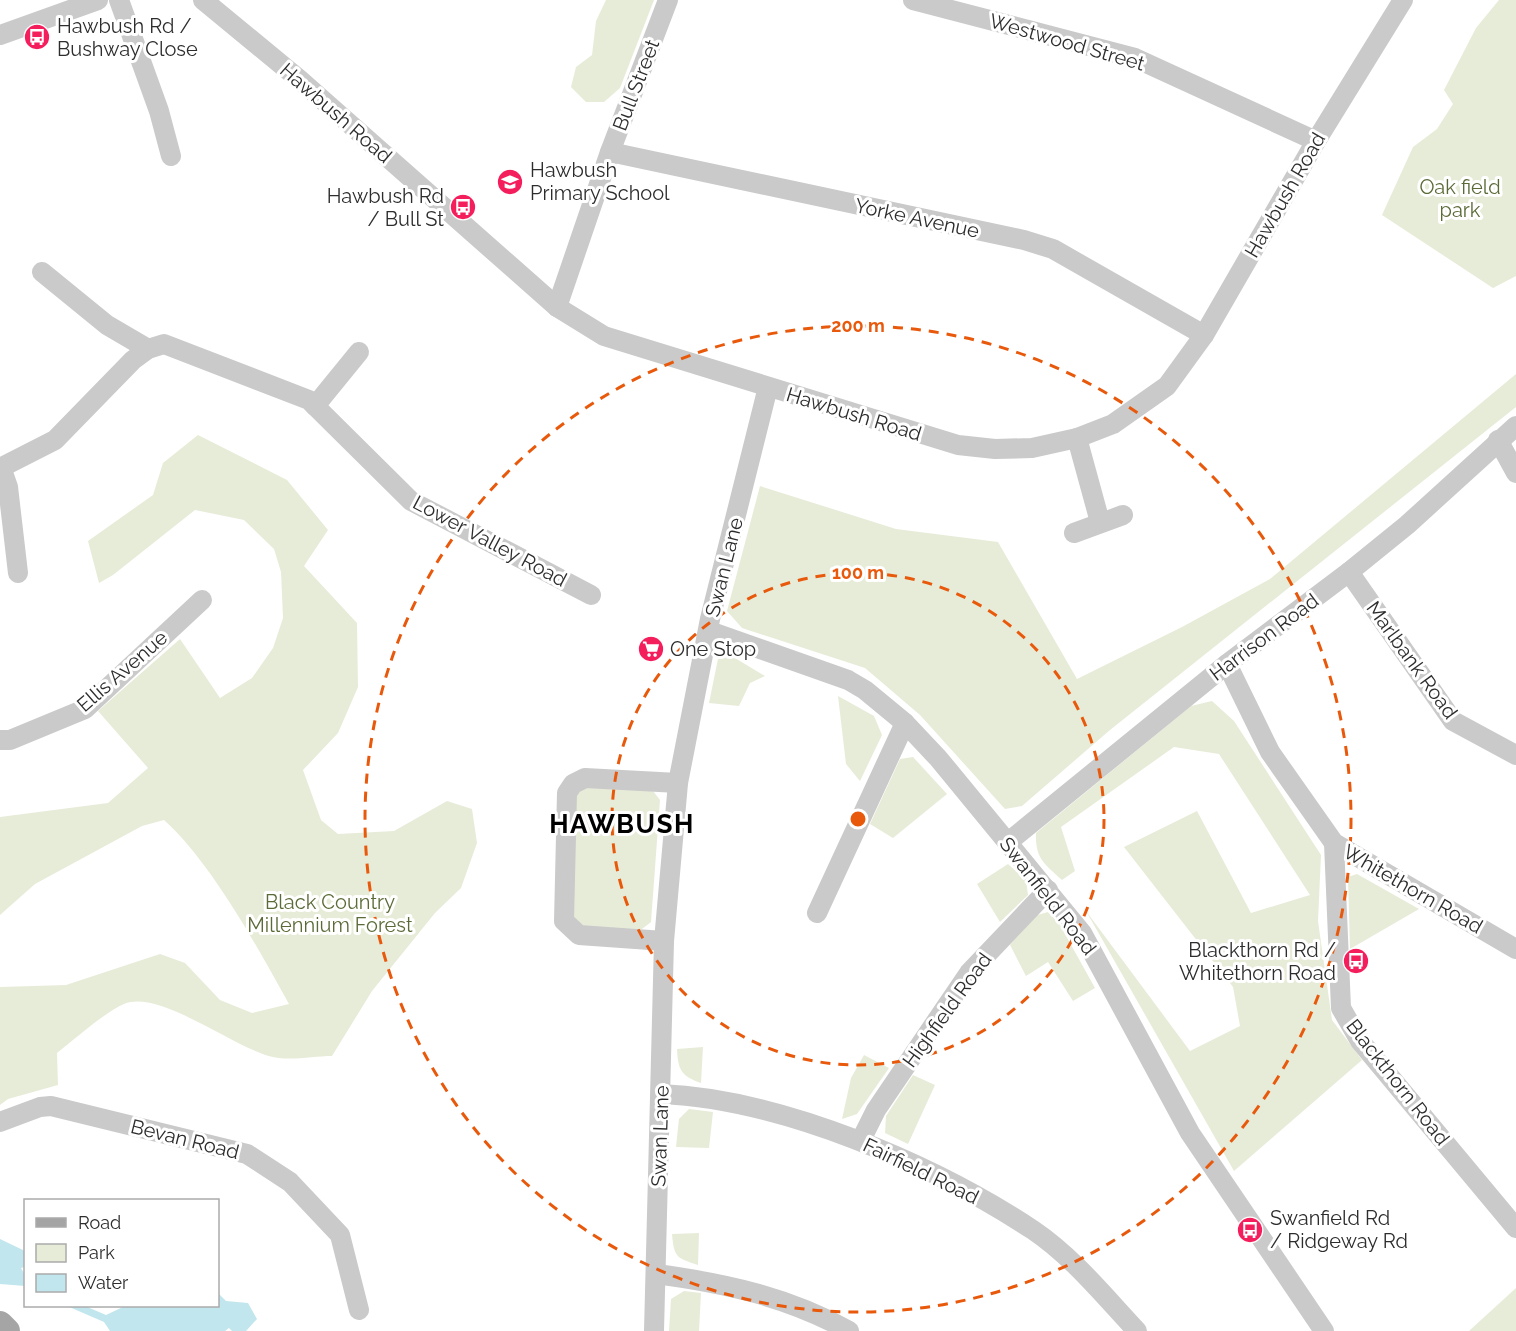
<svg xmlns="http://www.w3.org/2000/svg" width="1516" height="1331" viewBox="0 0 1516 1331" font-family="Raleway,sans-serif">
<rect width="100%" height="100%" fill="#fff"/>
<!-- green -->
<g fill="#e7ecd8">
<path d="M 606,0 L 654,0 L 620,88 L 604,102 L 586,102 L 571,87 L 576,67 L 592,55 L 596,21 Z"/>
<path d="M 1499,0 L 1516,0 L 1516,276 L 1493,288 L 1382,215 L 1413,147 L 1437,129 L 1453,104 L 1444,90 L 1476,28 Z"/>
<path d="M 1516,374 L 1516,407 L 1110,730 L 1022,806 L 1005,809 L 920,715 L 865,668 L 742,628 L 727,611 L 760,486 L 896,529 L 998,542 L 1077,679 L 1182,627 L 1270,579 Z"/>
<path d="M 198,435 L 287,480 L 328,530 L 304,566 L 357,623 L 358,687 L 338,733 L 303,770 L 321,820 L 338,834 L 394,831 L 447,801 L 472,809 L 477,843 L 461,888 L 435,913 L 372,991 L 332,1056 C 314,1056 291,1061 273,1057 C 233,1048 160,989 124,1004 C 105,1012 75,1039 57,1053 L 58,1085 L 8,1099 L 0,1105 L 0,987 L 66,985 L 160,954 L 185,963 L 220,1000 L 252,1013 L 289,1004 C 258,948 211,862 164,820 L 142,826 L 35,884 L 0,915 L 0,817 L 108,803 L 148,768 L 98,711 L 180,639 L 220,698 L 252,678 L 273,648 L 283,618 L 281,572 L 274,549 L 244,520 L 195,510 L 113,575 L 99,583 L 88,541 L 153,495 L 163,463 Z"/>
<path d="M 720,649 L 765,676 L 750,683 L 739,706 L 709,703 Z"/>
<path d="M 838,696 L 874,716 L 882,735 L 860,781 L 846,764 Z"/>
<path d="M 1212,701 L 1234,721 L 1321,855 L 1318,921 L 1332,1020 L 1362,1060 L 1234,1171 L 1086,911 L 1190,1051 L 1240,1026 L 1233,987 L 1124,847 L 1197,811 L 1251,913 L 1310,895 L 1219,754 L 1174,747 L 1061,827 L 1075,871 L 1062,880 C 1044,864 1035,858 1036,833 L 1191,706 Z"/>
<path d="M 913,757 L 947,794 L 893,838 L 870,824 L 900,759 Z"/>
<path d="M 598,786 L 653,791 L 660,800 L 651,922 L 642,929 L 631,931 L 584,927 L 574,922 L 569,911 L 574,797 L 583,788 Z"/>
<path d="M 1008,864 L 1026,880 L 1028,895 L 1000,922 L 977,884 Z"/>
<path d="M 1357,874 L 1419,909 L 1350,949 L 1348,877 Z"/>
<path d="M 1048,912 L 1060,925 L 1095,988 L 1073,1001 L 1048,962 L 1026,976 L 1010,945 L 1034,916 Z"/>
<path d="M 703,1047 L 701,1083 C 681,1076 678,1070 677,1049 Z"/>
<path d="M 864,1055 L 889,1068 L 857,1114 L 842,1119 L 851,1078 Z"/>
<path d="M 913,1075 L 935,1085 L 908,1144 L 885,1133 L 886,1116 Z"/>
<path d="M 689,1109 L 713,1112 L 709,1148 L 676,1147 L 679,1119 Z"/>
<path d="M 699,1233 L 698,1265 C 677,1258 674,1258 672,1234 Z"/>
<path d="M 1516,1288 L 1516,1331 L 1469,1331 Z"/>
<path d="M 684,1291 L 701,1293 L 699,1331 L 669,1331 L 671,1299 Z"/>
</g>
<!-- water -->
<g fill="#c2e6ee">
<path d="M 0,1239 L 25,1251 L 25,1267 L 21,1268 L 25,1275 L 25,1286 L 0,1284 Z"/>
<path d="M 218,1293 L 226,1301 L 248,1303 L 257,1319 L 246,1331 L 232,1331 L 229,1328 L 225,1331 L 110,1331 L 104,1322 L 67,1306 L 85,1306 L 106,1315 L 125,1306 L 218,1306 Z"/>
</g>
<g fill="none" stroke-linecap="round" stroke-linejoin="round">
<!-- minor -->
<g stroke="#cacaca" stroke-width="20">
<path d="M 119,0 L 159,111 L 171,156"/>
<path d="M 203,0 L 300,80 L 557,307 L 604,336 L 958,445 L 995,449 L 1032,448 L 1077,438 L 1113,424 L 1167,386 L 1204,335 L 1316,141 L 1403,0"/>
<path d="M 913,0 L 1135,58 L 1316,141"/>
<path d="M 0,35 L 98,0"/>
<path d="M 610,152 L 1024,240 L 1053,249 L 1204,335"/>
<path d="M 42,272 L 107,325 L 148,349 L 164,344 L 309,400 L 411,501 L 591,595"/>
<path d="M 557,307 L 610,152 L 668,0"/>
<path d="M 315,406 L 359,352"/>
<path d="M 1077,438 L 1100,522"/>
<path d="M 1498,440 L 1516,473"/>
<path d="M 1,467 L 8,487 L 18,573"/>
<path d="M 0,468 L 55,440 L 133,360 L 148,349"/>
<path d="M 1074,533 L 1123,515"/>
<path d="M 1349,572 L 1453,721 L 1516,755"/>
<path d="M 709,631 L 848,680 L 865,690 L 905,723 L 938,758 L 1082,933 L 1190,1133 L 1324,1331"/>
<path d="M 1227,664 L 1270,752 L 1334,843 L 1516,949"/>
<path d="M 0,740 L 10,740 L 85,709 L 202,600"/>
<path d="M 1007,843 L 1227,664 L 1349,572 L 1407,525 L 1516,426"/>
<path d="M 1334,843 L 1341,1008 L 1360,1041 L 1516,1228"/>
<path d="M 817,913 L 905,723"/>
<path d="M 664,941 L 579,935 L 564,921 L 567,793 L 573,784 L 585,778 L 678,783"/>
<path d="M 661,1094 C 781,1099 933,1164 1033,1230 C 1073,1257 1105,1297 1137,1331"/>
<path d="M 0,1122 L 40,1107 L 51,1106 L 247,1154 L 290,1182 L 340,1235 L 359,1310"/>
<path d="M 861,1140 L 876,1110 L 969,973 L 1048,890"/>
<path d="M 656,1274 C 724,1283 789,1297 849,1331"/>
<path d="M 654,1331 L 664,941 L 678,783 L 710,619 L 768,387"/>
</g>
<!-- major -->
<path stroke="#a5a5a5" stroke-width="26" d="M 0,1324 L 7,1331"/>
</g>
<!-- distance rings -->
<g fill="none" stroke="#e8590c" stroke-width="3" stroke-dasharray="10 8">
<circle cx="858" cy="819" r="246"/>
<circle cx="858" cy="819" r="493"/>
</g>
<!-- icons -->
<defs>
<g id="bus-disc" transform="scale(1.35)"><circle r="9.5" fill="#f41e5c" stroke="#fff"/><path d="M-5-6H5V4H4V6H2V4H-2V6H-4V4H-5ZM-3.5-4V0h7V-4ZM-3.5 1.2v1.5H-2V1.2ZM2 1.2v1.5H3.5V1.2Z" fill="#fff"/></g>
<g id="school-disc" transform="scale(1.35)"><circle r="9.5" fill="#f41e5c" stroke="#fff"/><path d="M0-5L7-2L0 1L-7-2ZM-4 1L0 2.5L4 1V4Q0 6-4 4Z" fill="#fff"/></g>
<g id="supermarket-disc" transform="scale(1.35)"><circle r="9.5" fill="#f41e5c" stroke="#fff"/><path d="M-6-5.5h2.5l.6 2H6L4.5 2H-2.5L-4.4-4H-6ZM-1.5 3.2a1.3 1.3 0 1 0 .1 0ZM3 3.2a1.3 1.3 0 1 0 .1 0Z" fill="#fff"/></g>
</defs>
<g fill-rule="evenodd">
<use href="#bus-disc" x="37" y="37"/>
<use href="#school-disc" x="510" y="182"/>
<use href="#bus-disc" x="463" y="207"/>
<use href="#supermarket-disc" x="651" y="649"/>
<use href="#bus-disc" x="1356" y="961"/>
<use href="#bus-disc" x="1250" y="1230"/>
</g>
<g text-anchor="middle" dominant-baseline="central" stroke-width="6" stroke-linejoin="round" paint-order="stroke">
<!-- poi labels -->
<g font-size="20" fill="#2d2d2d" stroke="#fff" text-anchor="start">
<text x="57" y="26">Hawbush Rd /<tspan x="57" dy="23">Bushway Close</tspan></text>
<text x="530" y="170">Hawbush<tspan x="530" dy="23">Primary School</tspan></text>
<text x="444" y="196" text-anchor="end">Hawbush Rd<tspan x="444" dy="23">/ Bull St</tspan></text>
<text x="670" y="649">One Stop</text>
<text x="1336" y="950" text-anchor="end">Blackthorn Rd /<tspan x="1336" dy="23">Whitethorn Road</tspan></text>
<text x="1270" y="1218">Swanfield Rd<tspan x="1270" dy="23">/ Ridgeway Rd</tspan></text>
</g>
<!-- street labels -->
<g font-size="20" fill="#2d2d2d" stroke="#fff">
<text transform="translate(1067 42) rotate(16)">Westwood Street</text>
<text transform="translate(636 85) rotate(-69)">Bull Street</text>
<text transform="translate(336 113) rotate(41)">Hawbush Road</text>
<text transform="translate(1285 195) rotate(-60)">Hawbush Road</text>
<text transform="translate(917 218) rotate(12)">Yorke Avenue</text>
<text transform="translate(854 414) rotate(17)">Hawbush Road</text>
<text transform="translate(490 541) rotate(28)">Lower Valley Road</text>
<text transform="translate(724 567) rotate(-76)">Swan Lane</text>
<text transform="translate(1264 637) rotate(-37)">Harrison Road</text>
<text transform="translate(1412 660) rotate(54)">Marlbank Road</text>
<text transform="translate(122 671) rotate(-41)">Ellis Avenue</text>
<text transform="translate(1413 889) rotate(30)">Whitethorn Road</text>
<text transform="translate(1048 896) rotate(52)">Swanfield Road</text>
<text transform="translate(947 1010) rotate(-54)">Highfield Road</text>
<text transform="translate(1398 1082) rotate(52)">Blackthorn Road</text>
<text transform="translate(660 1136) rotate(-88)">Swan Lane</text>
<text transform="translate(185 1139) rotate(14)">Bevan Road</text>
<text transform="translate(921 1171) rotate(26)">Fairfield Road</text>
</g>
<!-- park labels -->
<g font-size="20" fill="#5b6b37" stroke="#fff">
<text x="1460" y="187">Oak field<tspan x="1460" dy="23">park</tspan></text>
<text x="330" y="902">Black Country<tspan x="330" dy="23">Millennium Forest</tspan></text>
</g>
<!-- district labels -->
<g font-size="26" font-weight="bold" letter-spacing="1.5" fill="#000" stroke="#fff">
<text x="622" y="824">HAWBUSH</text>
</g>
</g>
<circle cx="858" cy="819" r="9" fill="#e8590c" stroke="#fff" stroke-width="3"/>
<g font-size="18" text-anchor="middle" font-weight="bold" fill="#e8590c" stroke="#fff" stroke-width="6" stroke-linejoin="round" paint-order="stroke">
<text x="858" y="332">200 m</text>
<text x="858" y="579">100 m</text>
</g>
<!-- legend -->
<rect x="24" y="1199" width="195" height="108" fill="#ffffff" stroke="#ababab" stroke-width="1.5"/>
<rect x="36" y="1218" width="30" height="9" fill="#a5a5a5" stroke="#ababab" stroke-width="1.5"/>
<text x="78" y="1229" font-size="18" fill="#2d2d2d">Road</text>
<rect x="36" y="1244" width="30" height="18" fill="#e7ecd8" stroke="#ababab" stroke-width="1.5"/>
<text x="78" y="1259" font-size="18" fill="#2d2d2d">Park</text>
<rect x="36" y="1274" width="30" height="18" fill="#c2e6ee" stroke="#ababab" stroke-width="1.5"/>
<text x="78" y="1289" font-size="18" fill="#2d2d2d">Water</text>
</svg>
